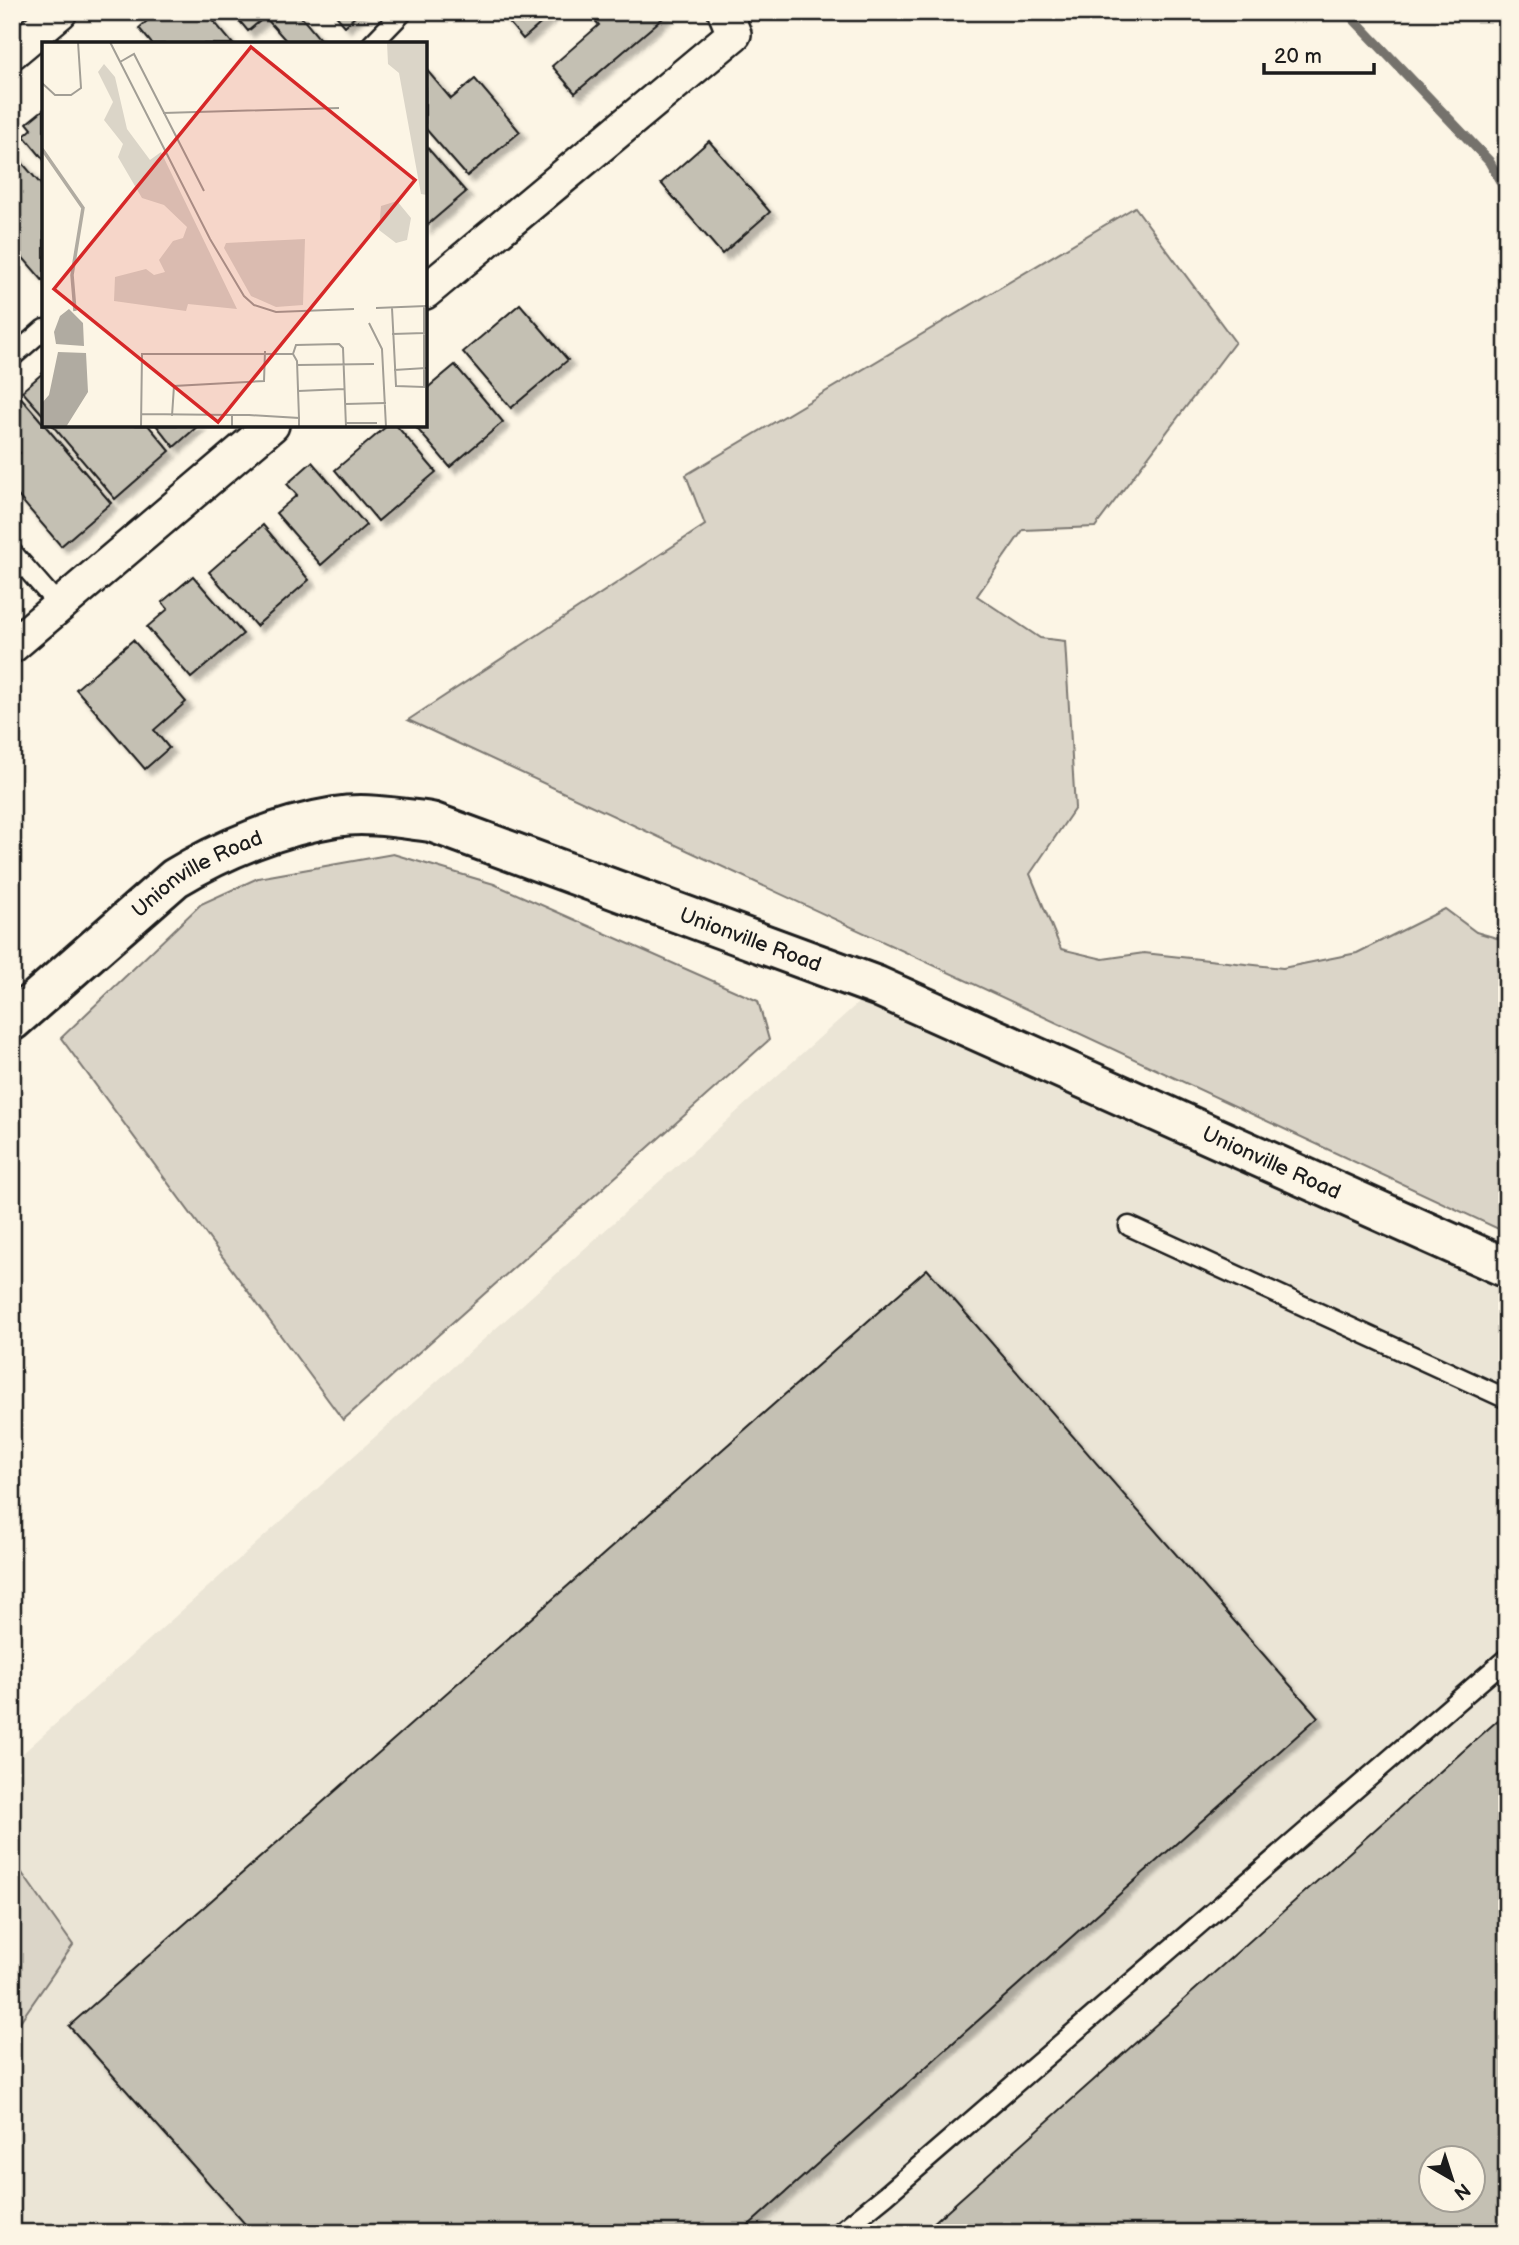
<svg xmlns="http://www.w3.org/2000/svg" width="1519" height="2245" viewBox="0 0 1519 2245" font-family="'Balsamiq Sans',sans-serif">
<defs>
<filter id="shadow"><feDropShadow dx="6" dy="6" stdDeviation="2" flood-color="#0004"/></filter>
</defs>
<rect width="100%" height="100%" fill="#fcf5e5"/>
<filter id="ink" filterUnits="userSpaceOnUse"><feTurbulence type="fractalNoise" baseFrequency=".0143" numOctaves="2"/><feDisplacementMap in="SourceGraphic" scale="14" xChannelSelector="R" yChannelSelector="G"/><feConvolveMatrix kernelMatrix="1 2 1 2 8 2 1 2 1" color-interpolation-filters="sRGB"/></filter>
<g filter="url(#ink)">
<!-- built -->
<path fill="#ebe5d6" fill-rule="evenodd" d="M 877,986 L 1507,1268 L 1507,2233 L 12,2233 L 12,2033 L 72,1945 L 12,1859 L 12,1763 ZM 1432,2158 L 1474,2158 L 1474,2200 L 1432,2200 Z"/>
<!-- green -->
<g fill="#dbd5c8" stroke="#7c7872" stroke-width="2">
<path d="M 1135,207 L 1235,342 L 1095,527 L 1023,530 L 977,596 L 1040,638 L 1065,641 L 1075,808 L 1030,874 L 1061,949 L 1103,959 L 1144,953 L 1283,968 L 1357,953 L 1445,909 L 1476,932 L 1507,941 L 1507,1233 L 408,720 L 705,525 L 686,475 Z"/>
<path d="M 393,854 L 494,884 L 758,1001 L 769,1040 L 343,1420 L 61,1038 L 201,904 L 258,878 Z"/>
<path d="M 12,1859 L 73,1945 L 12,2033 Z"/>
</g>
<g fill="none" stroke-linecap="round" stroke-linejoin="round">
<!-- stream -->
<path stroke="#75726c" stroke-width="10" d="M 1347,12 L 1489,161 L 1507,193"/>
</g>
<!-- building -->
<g fill="#c4c0b3" stroke="#1c1c1c" stroke-width="2" fill-rule="evenodd" filter="url(#shadow)">
<path d="M 157,12 L 206,12 L 233,44 L 152,44 L 139,28 Z"/>
<path d="M 232,12 L 297,12 L 324,44 L 289,44 L 265,17 L 248,31 Z"/>
<path d="M 333,12 L 360,12 L 345,26 Z"/>
<path d="M 500,12 L 554,12 L 523,39 Z"/>
<path d="M 588,12 L 670,12 L 575,93 L 552,66 L 599,25 Z"/>
<path d="M 425,68 L 451,99 L 475,79 L 520,132 L 467,176 L 425,128 Z"/>
<path d="M 44,109 L 44,160 L 24,136 L 32,129 L 27,123 Z"/>
<path d="M 709,141 L 770,212 L 722,254 L 661,183 Z"/>
<path d="M 425,145 L 466,192 L 425,227 Z"/>
<path d="M 12,151 L 44,188 L 44,282 L 12,245 Z"/>
<path d="M 520,304 L 568,360 L 511,408 L 463,352 Z"/>
<path d="M 455,365 L 503,422 L 450,467 L 414,425 L 425,425 L 425,390 Z"/>
<path d="M 44,372 L 44,416 L 22,391 Z"/>
<path d="M 18,394 L 111,503 L 61,546 L 12,489 L 12,460 L 20,453 L 12,444 L 12,399 Z"/>
<path d="M 52,425 L 148,425 L 170,451 L 115,499 Z"/>
<path d="M 156,425 L 199,425 L 174,447 Z"/>
<path d="M 388,425 L 396,425 L 436,472 L 378,521 L 335,470 Z"/>
<path d="M 312,462 L 366,525 L 321,565 L 276,513 L 297,495 L 287,484 Z"/>
<path d="M 263,525 L 309,580 L 256,626 L 209,572 Z"/>
<path d="M 193,576 L 243,634 L 191,678 L 147,627 L 168,609 L 162,602 Z"/>
<path d="M 133,640 L 186,702 L 154,730 L 169,748 L 145,769 L 76,689 Z"/>
<path d="M 927,1269 L 1318,1717 L 740,2233 L 253,2233 L 69,2026 Z"/>
<path d="M 1507,1712 L 1507,2233 L 922,2233 ZM 1432,2158 L 1474,2158 L 1474,2200 L 1432,2200 Z"/>
</g>
<g fill="none" stroke-linecap="round" stroke-linejoin="round">
<!-- lane casing -->
<g stroke="#1c1c1c" stroke-width="23">
<g id="lane">
<path d="M 372,44 L 403,12"/>
<path d="M 12,357 L 44,329"/>
<path d="M 12,552 L 61,608"/>
<path d="M 1129,1226 L 1507,1399"/>
<path d="M 839,2233 L 886,2195 L 1507,1658"/>
</g>
</g>
<!-- street casing -->
<g stroke="#1c1c1c" stroke-width="38">
<g id="street">
<path d="M 12,52 L 60,12"/>
<path d="M 425,292 L 734,34 L 725,12"/>
<path d="M 12,646 L 272,425"/>
</g>
</g>
<!-- secondary casing -->
<g stroke="#1c1c1c" stroke-width="44">
<g id="secondary">
<path id="s1" d="M 12,1021 L 175,878 C 223,849 280,826 335,817 C 366,812 399,818 431,822 L 877,986 L 1507,1268"/>
</g>
</g>
<!-- lane -->
<use href="#lane" stroke="#fcf5e5" stroke-width="18"/>
<!-- street -->
<use href="#street" stroke="#fcf5e5" stroke-width="33"/>
<!-- secondary -->
<use href="#secondary" stroke="#fcf5e5" stroke-width="38"/>
</g>
</g>
<g text-anchor="middle" dominant-baseline="central" stroke-width="5" stroke-linejoin="round" paint-order="stroke">
<!-- street labels -->
<g font-size="21" fill="#1c1c1c" stroke="#fcf5e5">
<text stroke="none"><textPath href="#s1" startOffset="238">Unionville Road</textPath></text>
<text stroke="none"><textPath href="#s1" startOffset="826">Unionville Road</textPath></text>
<text stroke="none"><textPath href="#s1" startOffset="1393">Unionville Road</textPath></text>
</g>
</g>
<!-- overview -->
<g transform="translate(42 42)">
<rect width="385" height="385" fill="#fcf5e5"/>
<path d="M 345,0 L 385,0 L 385,153 L 379,152 L 357,31 L 346,22 ZM 62,22 L 73,35 L 85,87 L 108,118 L 119,110 L 195,267 L 146,262 L 144,269 L 72,259 L 73,235 L 104,227 L 112,233 L 123,230 L 117,218 L 131,199 L 141,196 L 145,185 L 122,163 L 100,156 L 76,115 L 81,102 L 62,78 L 71,60 L 56,30 ZM 355,159 L 369,176 L 365,198 L 354,201 L 337,188 L 339,164 ZM 263,197 L 261,263 L 234,265 L 209,254 L 182,206 L 184,201 Z" fill="#dbd5c8"/>
<path d="M 27,267 L 41,281 L 42,304 L 14,302 L 12,290 L 18,274 ZM 16,310 L 44,311 L 46,350 L 24,385 L 0,385 L 0,361 L 7,353 Z" fill="#b0aba1"/>
<path fill="none" stroke="#b0aba1" stroke-width="3.5" d="M 0,107 L 41,166 L 30,233 L 33,269"/>
<path fill="none" stroke="#a29e95" stroke-width="2" d="M 68,0 L 168,197 L 202,254 L 212,263 L 234,270 L 312,267M 78,20 L 92,12 L 162,149M 0,41 L 13,53 L 29,53 L 39,46 L 36,0M 121,71 L 297,66M 334,266 L 384,264M 350,266 L 354,344 L 382,345 L 382,265M 327,281 L 340,307 L 344,385M 350,292 L 383,291M 251,312 L 254,303 L 297,302 L 301,306 L 304,385M 255,323 L 332,322M 352,328 L 384,326M 256,349 L 302,347M 303,362 L 344,361M 99,372 L 190,373M 130,374 L 132,344 L 222,339 L 223,309M 304,381 L 335,381M 99,385 L 100,312 L 251,312 L 255,319 L 257,376M 190,385 L 190,373 L 207,373 L 257,376 L 257,385"/>
<path fill="#d62828" fill-opacity="0.15" stroke="#d62828" stroke-width="3.5" d="M 209,5 L 373,138 L 176,380 L 12,247 Z"/>
<rect width="385" height="385" fill="none" stroke="#1c1c1c" stroke-width="3.5"/>
</g>
<!-- margin -->
<rect width="1519" height="2245" fill="none" stroke="#fcf5e5" stroke-width="42"/>
<rect x="21" y="21" width="1477" height="2203" fill="none" stroke="#1c1c1c" stroke-width="2.5" filter="url(#ink)"/>
<!-- north arrow -->
<g transform="translate(1452 2179) rotate(141)"><circle r="33" fill="#fcf5e5" stroke="#a29e95" stroke-width="2"/>
<path d="M0-5L12 26L0 18L-12 26Z" fill="#1c1c1c"/>
<text y="-10" font-size="19" font-weight="bold" text-anchor="middle" fill="#1c1c1c">N</text>
</g>
<!-- scale -->
<path d="M1264 63v10h110v-10" fill="none" stroke="#1c1c1c" stroke-width="3.5"/>
<text x="1274" y="63" font-size="21" fill="#1c1c1c" stroke="#fcf5e5" stroke-width="5" paint-order="stroke">20 m</text>
</svg>
